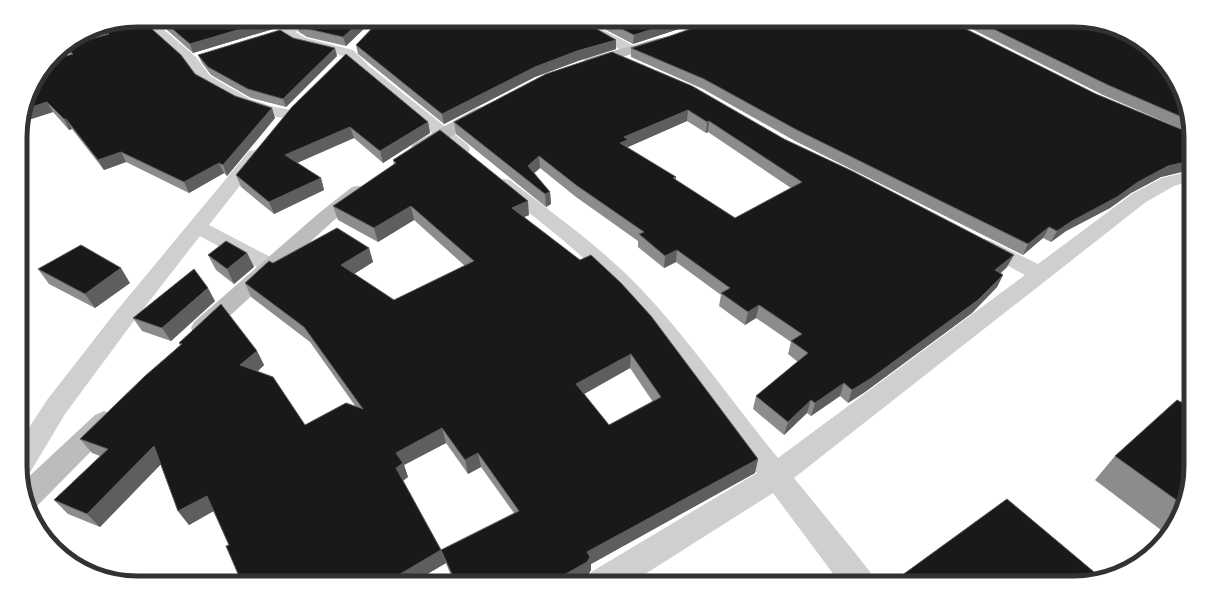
<svg xmlns="http://www.w3.org/2000/svg" width="1211" height="603" viewBox="0 0 1211 603" font-family="Cabin,sans-serif">
<rect width="100%" height="100%" fill="#fff"/>
<g fill="none" stroke-linecap="round" stroke-linejoin="round">
<!-- street -->
<g fill="#cfcfcf" fill-rule="evenodd">
<path d="M 148,20 L 160,20 L 162,28 L 196,57 L 210,76 L 250,99 L 271,106 L 295,111 L 297,114 L 295,117 C 272,123 218,97 201,83 C 193,76 189,65 181,59 C 169,47 151,37 148,20 Z"/>
<path d="M 308,20 L 328,20 L 326,23 L 295,32 L 306,38 L 353,50 L 369,66 L 468,145 L 470,149 L 468,153 L 462,154 L 456,153 L 359,72 L 343,56 L 296,44 L 278,31 L 279,28 Z"/>
<path d="M 569,20 L 584,20 L 636,47 L 638,50 L 636,53 L 626,53 Z"/>
<path d="M 255,150 L 261,151 L 264,155 L 209,225 L 278,261 L 281,266 L 278,271 L 271,273 L 264,271 L 200,236 L 130,326 L 65,414 L 31,471 L 21,475 L 21,440 L 47,400 L 114,314 L 249,151 Z"/>
<path d="M 1190,171 L 1190,181 L 1174,186 L 1146,202 L 794,478 L 856,554 L 870,572 L 875,583 L 840,583 L 773,493 L 631,583 L 586,583 L 591,572 L 757,473 C 713,415 674,353 625,299 C 587,257 542,223 498,188 L 495,184 L 498,180 L 504,179 L 510,180 C 555,215 602,248 641,289 C 691,342 732,402 778,458 L 1025,275 L 977,249 L 974,245 L 977,241 L 984,239 L 991,241 L 1038,264 L 1132,194 L 1162,178 Z"/>
</g>
<!-- secondary -->
<g fill="#bcbcbc" fill-rule="evenodd">
<path d="M 659,38 L 664,39 L 666,42 L 664,45 L 590,66 L 585,65 L 583,62 L 585,59 Z"/>
<path d="M 481,107 L 487,109 L 489,112 L 487,115 L 425,152 L 419,153 L 413,152 L 411,148 L 413,144 L 475,109 Z"/>
<path d="M 358,186 L 364,187 L 367,191 L 364,195 L 333,221 L 210,334 L 202,336 L 194,334 L 191,328 L 194,322 L 319,213 L 352,187 Z"/>
<path d="M 104,411 L 113,415 L 117,422 L 113,429 L 37,506 L 32,508 L 22,483 L 95,415 Z"/>
</g>
</g>
<!-- wall -->
<g fill="#8c8c8c" fill-rule="evenodd">
<path d="M 137,20 L 147,20 L 147,25 L 195,74 L 275,118 L 227,176 L 224,173 L 189,193 L 126,162 L 104,170 L 72,129 L 69,130 L 53,112 L 22,122 L 32,85 L 70,55 L 65,46 L 105,35 L 98,28 Z"/>
<path d="M 161,20 L 303,20 L 193,53 L 167,30 L 163,21 L 168,20 Z"/>
<path d="M 373,20 L 346,46 L 307,37 L 299,32 L 296,24 Z"/>
<path d="M 587,20 L 706,20 L 633,44 Z"/>
<path d="M 954,20 L 1074,20 L 1167,66 L 1190,122 L 1190,170 L 1161,177 L 1131,193 L 1110,208 L 1066,231 L 1051,242 L 1043,238 L 1023,255 L 795,141 L 703,89 L 631,57 L 631,48 L 670,36 L 1096,94 L 1188,132 L 1103,95 Z"/>
<path d="M 293,38 L 337,56 L 286,107 L 251,98 L 211,75 L 202,63 L 198,55 Z"/>
<path d="M 356,45 L 616,49 L 578,61 L 535,77 L 444,124 L 358,54 Z"/>
<path d="M 612,52 L 784,139 L 1007,267 L 1001,273 L 1003,275 L 997,287 L 972,313 L 865,392 L 848,403 L 840,396 L 811,416 L 807,413 L 784,435 L 753,409 L 756,396 L 798,362 L 788,354 L 791,342 L 756,318 L 745,325 L 719,306 L 721,295 L 676,262 L 664,268 L 638,247 L 638,241 L 576,197 L 540,168 L 534,173 L 550,192 L 551,204 L 546,207 L 456,134 L 454,122 ZM 687,121 L 706,133 L 708,132 L 791,188 L 735,218 L 676,180 L 676,177 L 628,148 L 628,147 Z"/>
<path d="M 292,107 L 428,122 L 430,133 L 383,163 L 354,138 L 297,163 L 321,178 L 324,190 L 274,214 L 241,187 L 236,175 Z"/>
<path d="M 393,160 L 529,215 L 523,217 L 758,459 L 755,473 L 591,564 L 591,570 L 588,575 L 574,583 L 454,583 L 446,563 L 412,583 L 242,583 L 229,545 L 214,511 L 189,525 L 178,511 L 161,464 L 100,527 L 68,514 L 54,500 L 100,456 L 92,453 L 80,439 L 180,345 L 179,343 L 257,351 L 264,365 L 257,372 L 305,425 L 356,407 L 310,342 L 251,297 L 245,283 L 273,263 L 369,248 L 373,262 L 354,274 L 394,300 L 465,266 L 414,220 L 378,242 L 338,220 L 333,206 L 394,164 ZM 630,368 L 653,402 L 609,425 L 584,394 ZM 446,443 L 468,474 L 481,467 L 514,513 L 441,550 L 403,481 L 408,477 L 404,465 Z"/>
<path d="M 247,253 L 254,267 L 234,284 L 216,270 L 208,255 Z"/>
<path d="M 38,269 L 130,283 L 95,308 L 49,284 Z"/>
<path d="M 215,301 L 171,341 L 142,331 L 133,318 Z"/>
<path d="M 1115,456 L 1191,466 L 1179,518 L 1165,533 L 1095,480 Z"/>
<path d="M 901,576 L 1082,583 L 896,583 Z"/>
</g>
<!-- shaded-wall -->
<g fill="#5e5e5e">
<path d="M 144,20 L 147,20 L 148,31 L 144,22 Z"/>
<path d="M 271,20 L 303,20 L 193,53 L 190,44 Z"/>
<path d="M 362,20 L 373,20 L 346,46 L 343,37 Z"/>
<path d="M 680,20 L 706,20 L 633,44 L 634,35 Z"/>
<path d="M 616,40 L 616,49 L 578,61 L 535,77 L 444,124 L 442,114 L 535,67 L 577,51 Z"/>
<path d="M 335,48 L 337,56 L 286,107 L 283,99 Z"/>
<path d="M 47,102 L 53,112 L 22,122 L 26,109 Z"/>
<path d="M 272,108 L 275,118 L 227,176 L 223,165 Z"/>
<path d="M 688,110 L 687,121 L 628,147 L 628,152 L 620,143 L 624,137 Z"/>
<path d="M 64,119 L 66,119 L 72,129 L 69,130 Z"/>
<path d="M 709,121 L 708,132 L 706,133 L 707,122 Z"/>
<path d="M 428,122 L 430,133 L 383,163 L 380,151 Z"/>
<path d="M 350,127 L 354,138 L 290,166 L 285,155 Z"/>
<path d="M 121,152 L 126,162 L 104,170 L 98,160 Z"/>
<path d="M 539,156 L 540,168 L 529,178 L 528,166 Z"/>
<path d="M 1190,161 L 1190,170 L 1161,177 L 1131,193 L 1110,208 L 1066,231 L 1051,242 L 1057,231 L 1072,221 L 1138,182 L 1168,166 Z"/>
<path d="M 219,163 L 224,173 L 189,193 L 184,182 Z"/>
<path d="M 321,178 L 324,190 L 274,214 L 269,202 Z"/>
<path d="M 550,192 L 551,204 L 546,207 L 545,194 Z"/>
<path d="M 528,201 L 529,215 L 513,222 L 512,208 Z"/>
<path d="M 411,206 L 414,220 L 378,242 L 374,228 Z"/>
<path d="M 1049,227 L 1043,238 L 1023,255 L 1028,244 Z"/>
<path d="M 369,248 L 373,262 L 346,279 L 341,265 Z"/>
<path d="M 677,250 L 676,262 L 664,268 L 665,256 Z"/>
<path d="M 247,253 L 254,267 L 234,284 L 227,269 Z"/>
<path d="M 1014,255 L 1007,267 L 989,283 L 995,270 Z"/>
<path d="M 121,268 L 130,283 L 95,308 L 85,294 Z"/>
<path d="M 1003,275 L 997,287 L 972,313 L 865,392 L 848,403 L 852,390 Z"/>
<path d="M 208,288 L 215,301 L 171,341 L 162,328 Z"/>
<path d="M 759,305 L 756,318 L 745,325 L 748,312 Z"/>
<path d="M 257,351 L 264,365 L 248,380 L 240,365 Z"/>
<path d="M 631,354 L 630,368 L 577,398 L 576,384 Z"/>
<path d="M 844,383 L 840,396 L 811,416 L 815,403 Z"/>
<path d="M 21,393 L 28,401 L 21,405 Z"/>
<path d="M 811,400 L 807,413 L 784,435 L 788,422 Z"/>
<path d="M 442,428 L 446,443 L 404,465 L 408,477 L 401,482 L 396,468 L 396,453 Z"/>
<path d="M 154,446 L 165,460 L 100,527 L 87,514 Z"/>
<path d="M 478,453 L 481,467 L 468,474 L 465,460 Z"/>
<path d="M 758,459 L 755,473 L 591,564 L 591,570 L 588,575 L 574,583 L 550,583 L 587,552 Z"/>
<path d="M 207,496 L 217,509 L 189,525 L 178,511 Z"/>
<path d="M 441,550 L 446,563 L 412,583 L 385,583 Z"/>
</g>
<!-- building -->
<g fill="#191919" stroke="#5e5e5e" fill-rule="evenodd">
<path d="M 137,20 L 144,20 L 144,22 L 181,55 L 195,74 L 235,96 L 272,108 L 223,165 L 219,163 L 184,182 L 121,152 L 98,160 L 66,119 L 64,119 L 47,102 L 26,109 L 32,85 L 51,60 L 73,54 L 65,46 L 109,34 L 101,27 Z"/>
<path d="M 169,20 L 271,20 L 190,44 L 163,21 Z"/>
<path d="M 309,20 L 362,20 L 343,37 L 304,28 L 296,24 Z"/>
<path d="M 380,20 L 581,20 L 616,40 L 577,51 L 535,67 L 442,114 L 356,45 Z"/>
<path d="M 604,20 L 680,20 L 634,35 Z"/>
<path d="M 716,20 L 948,20 L 1096,94 L 1190,133 L 1190,161 L 1168,166 L 1138,182 L 1117,197 L 1072,221 L 1057,231 L 1049,227 L 1028,244 L 797,130 L 704,79 L 631,48 L 670,36 Z"/>
<path d="M 975,20 L 1074,20 L 1126,32 L 1167,66 L 1189,120 L 1108,85 Z"/>
<path d="M 280,30 L 293,38 L 335,48 L 283,99 L 248,89 L 208,67 L 198,55 Z"/>
<path d="M 612,52 L 692,86 L 784,139 L 852,171 L 1014,255 L 995,270 L 1003,275 L 978,300 L 870,379 L 852,390 L 844,383 L 815,403 L 811,400 L 788,422 L 756,396 L 808,353 L 791,341 L 802,334 L 759,305 L 748,312 L 721,293 L 730,288 L 677,250 L 665,256 L 639,234 L 644,232 L 576,185 L 539,156 L 528,166 L 550,192 L 545,194 L 454,122 L 546,74 ZM 688,110 L 707,122 L 709,121 L 802,182 L 735,218 L 673,178 L 676,177 L 620,143 L 628,140 L 624,137 Z"/>
<path d="M 346,54 L 428,122 L 380,151 L 350,127 L 285,155 L 321,178 L 269,202 L 236,175 L 292,107 Z"/>
<path d="M 440,130 L 528,201 L 512,208 L 580,260 L 591,255 L 621,283 L 651,316 L 758,459 L 587,552 L 590,557 L 587,562 L 550,583 L 456,583 L 441,550 L 385,583 L 242,583 L 226,546 L 229,545 L 207,496 L 178,511 L 154,446 L 87,514 L 54,500 L 108,449 L 80,439 L 145,376 L 182,344 L 179,343 L 221,304 L 257,351 L 240,365 L 273,377 L 305,425 L 346,403 L 363,409 L 304,327 L 245,283 L 269,261 L 273,263 L 337,228 L 369,248 L 341,265 L 394,300 L 474,261 L 411,206 L 374,228 L 333,206 L 396,163 L 393,160 ZM 631,354 L 661,397 L 609,425 L 576,384 ZM 442,428 L 465,460 L 478,453 L 519,511 L 441,550 L 396,468 L 403,463 L 396,453 Z"/>
<path d="M 226,241 L 247,253 L 227,269 L 208,255 Z"/>
<path d="M 81,245 L 121,268 L 85,294 L 38,269 Z"/>
<path d="M 194,269 L 208,288 L 162,328 L 133,318 Z"/>
<path d="M 1177,400 L 1191,407 L 1191,466 L 1182,504 L 1115,456 Z"/>
<path d="M 1007,499 L 1100,577 L 1082,583 L 907,583 L 901,576 Z"/>
</g>
<!-- crop -->
<path d="M0 0H1211V603H0ZM137 27H1074A110 110 0 0 1 1184 137V466A110 110 0 0 1 1074 576H137A110 110 0 0 1 27 466V137A110 110 0 0 1 137 27Z" fill="#fff" fill-rule="evenodd"/>
<path fill="none" stroke="#323232" stroke-width="5" d="M137 27H1074A110 110 0 0 1 1184 137V466A110 110 0 0 1 1074 576H137A110 110 0 0 1 27 466V137A110 110 0 0 1 137 27Z"/>
</svg>
